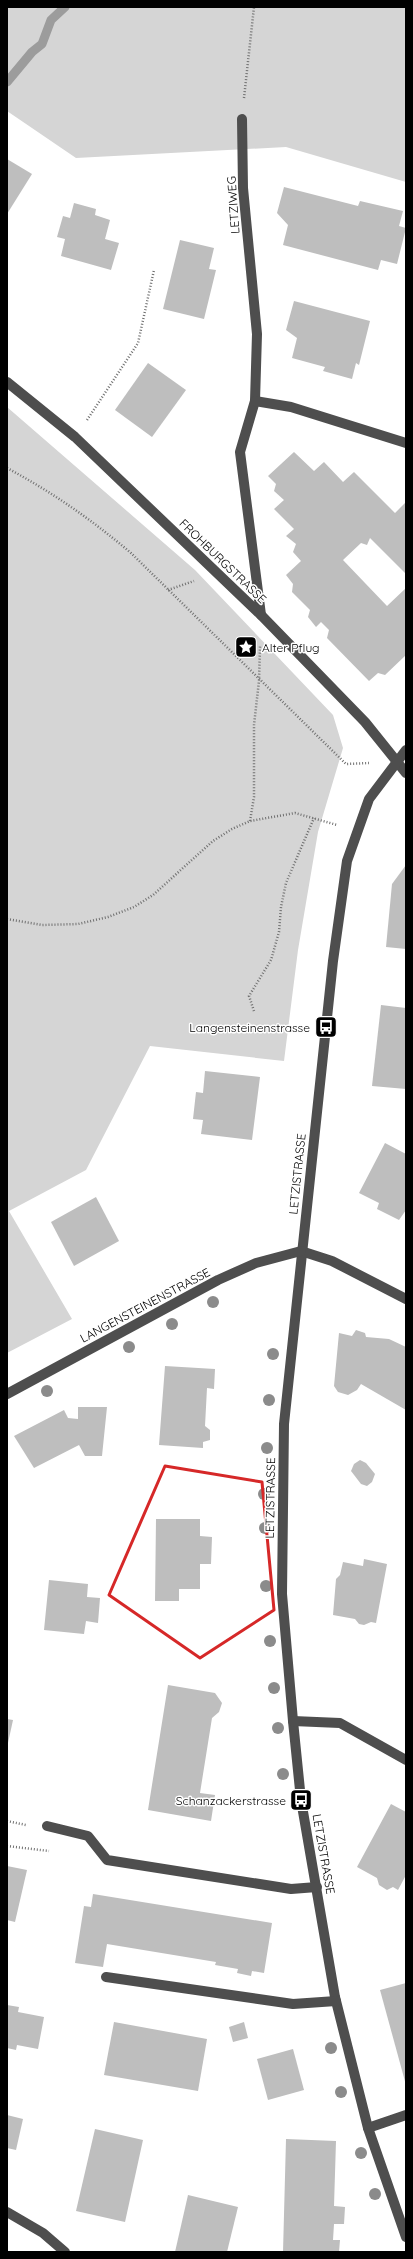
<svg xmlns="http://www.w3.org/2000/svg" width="413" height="2259" viewBox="0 0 413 2259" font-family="Quicksand,sans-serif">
<rect width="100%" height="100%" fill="#fff"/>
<!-- green -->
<g fill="#d5d5d5">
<path d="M 7,7 L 406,7 L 406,182 L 286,147 L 76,158 L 7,111 Z"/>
<path d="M 7,407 L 195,570 L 333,715 L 343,748 L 318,832 L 298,950 L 284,1061 L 150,1046 L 86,1170 L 9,1211 L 72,1319 L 7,1353 Z"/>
</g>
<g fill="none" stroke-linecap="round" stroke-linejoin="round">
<!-- stream -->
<path stroke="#9c9c9c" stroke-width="9" d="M 7,82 L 32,52 L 42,44 L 51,20 L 65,7"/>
</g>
<!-- building -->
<g fill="#bebebe">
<path d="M 7,159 L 32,174 L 7,214 Z"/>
<path d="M 284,187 L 358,206 L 360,201 L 403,211 L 399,226 L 406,228 L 397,264 L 381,260 L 378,270 L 283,245 L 288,225 L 277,213 Z"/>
<path d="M 74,203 L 96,209 L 95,215 L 110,220 L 105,239 L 119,243 L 111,270 L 61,256 L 65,239 L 57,237 L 63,216 L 70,218 Z"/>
<path d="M 180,240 L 214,248 L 209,269 L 216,270 L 204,319 L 163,309 Z"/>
<path d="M 294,301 L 370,321 L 359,365 L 356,363 L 352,379 L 323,371 L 325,367 L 292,358 L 297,338 L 286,330 Z"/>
<path d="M 148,363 L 186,390 L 152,437 L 115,410 Z"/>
<path d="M 294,452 L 314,471 L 324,462 L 343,482 L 354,472 L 395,513 L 406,502 L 406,574 L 370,538 L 367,545 L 361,543 L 343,560 L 387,606 L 406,588 L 406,655 L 385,675 L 378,673 L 369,681 L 327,638 L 329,630 L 321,622 L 316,627 L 308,617 L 310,610 L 292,592 L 293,584 L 286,575 L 301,561 L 293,552 L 296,544 L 286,536 L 294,529 L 274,509 L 284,500 L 274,491 L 276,484 L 268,476 Z"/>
<path d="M 406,865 L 406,949 L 386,947 L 392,884 Z"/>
<path d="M 381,1005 L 406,1008 L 406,1089 L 372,1086 Z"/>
<path d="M 205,1071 L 260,1077 L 252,1140 L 201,1134 L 203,1120 L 193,1119 L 196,1092 L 203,1093 Z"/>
<path d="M 385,1143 L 406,1154 L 406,1210 L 399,1220 L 377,1209 L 379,1203 L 359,1193 Z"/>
<path d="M 96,1197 L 119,1241 L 74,1266 L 51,1222 Z"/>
<path d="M 356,1330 L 365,1333 L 366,1337 L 389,1339 L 406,1347 L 406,1410 L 361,1384 L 357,1390 L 348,1395 L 338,1392 L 334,1386 L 339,1333 L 352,1336 Z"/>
<path d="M 165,1366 L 215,1369 L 214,1389 L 207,1388 L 205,1426 L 210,1430 L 210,1440 L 203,1442 L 203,1448 L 159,1445 Z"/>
<path d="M 78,1407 L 107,1407 L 102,1456 L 85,1456 L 79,1445 L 34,1468 L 14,1436 L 64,1410 L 68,1418 L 78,1419 Z"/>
<path d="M 360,1460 L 366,1463 L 375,1474 L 372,1482 L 367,1486 L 361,1484 L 351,1471 L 354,1464 Z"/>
<path d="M 156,1519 L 200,1519 L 200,1536 L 212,1537 L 211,1564 L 200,1564 L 200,1589 L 179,1589 L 179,1601 L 155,1601 Z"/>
<path d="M 364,1559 L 387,1564 L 376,1623 L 371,1622 L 364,1625 L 359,1624 L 355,1619 L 333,1615 L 336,1579 L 340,1575 L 343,1562 L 363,1566 Z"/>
<path d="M 49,1580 L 88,1584 L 87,1597 L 100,1598 L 98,1623 L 86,1621 L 84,1634 L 44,1630 Z"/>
<path d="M 168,1685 L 215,1693 L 222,1703 L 219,1712 L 212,1718 L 200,1793 L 215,1795 L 211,1821 L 148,1810 Z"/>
<path d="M 7,1719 L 13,1720 L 8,1743 L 7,1743 Z"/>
<path d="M 391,1804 L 406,1812 L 406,1875 L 398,1890 L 393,1887 L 387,1890 L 379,1885 L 377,1878 L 357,1867 Z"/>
<path d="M 7,1866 L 27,1870 L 15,1922 L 7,1920 Z"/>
<path d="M 93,1894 L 272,1923 L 264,1973 L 252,1971 L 251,1976 L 237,1973 L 238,1969 L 215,1965 L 216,1962 L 107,1944 L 103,1967 L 75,1963 L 84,1906 L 91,1907 Z"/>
<path d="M 406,1983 L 406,2085 L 380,1990 Z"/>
<path d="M 7,2005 L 19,2007 L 18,2012 L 44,2017 L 38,2049 L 17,2045 L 16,2050 L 7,2048 Z"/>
<path d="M 114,2022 L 207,2039 L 198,2091 L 104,2075 Z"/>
<path d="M 244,2022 L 248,2038 L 233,2042 L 229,2027 Z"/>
<path d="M 293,2049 L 304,2090 L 268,2100 L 257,2059 Z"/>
<path d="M 7,2115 L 23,2119 L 16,2150 L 7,2148 Z"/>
<path d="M 95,2129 L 143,2140 L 125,2222 L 76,2211 Z"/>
<path d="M 286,2139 L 336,2141 L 334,2206 L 345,2207 L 344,2224 L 334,2224 L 333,2240 L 340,2240 L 339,2252 L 283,2252 Z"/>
<path d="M 188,2195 L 238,2207 L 227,2252 L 175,2252 Z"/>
</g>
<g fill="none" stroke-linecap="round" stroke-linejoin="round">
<!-- path -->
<g stroke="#707070" stroke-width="2.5" stroke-dasharray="1 2" stroke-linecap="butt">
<path d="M 244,98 L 254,7"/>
<path d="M 87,420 L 138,343 L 154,270"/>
<path d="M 7,468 C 52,492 92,520 131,553 L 346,764 L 369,763"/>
<path d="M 168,590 L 194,581"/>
<path d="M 250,821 L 254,797 L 254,725 L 259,681 L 260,646"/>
<path d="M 7,919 L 42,925 L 78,924 L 108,917 L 134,907 L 153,895 L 213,841 L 232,829 L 250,821 L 295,813 L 337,825"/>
<path d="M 254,1011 L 249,996 L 271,960 L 279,932 L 281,907 L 286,883 L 314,818"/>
<path d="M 7,1821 L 26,1825"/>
<path d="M 7,1846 L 49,1851"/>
</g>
<!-- minor -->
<g stroke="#4e4e4e" stroke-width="10">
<path d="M 242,119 L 243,188 L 257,334 L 255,401 L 240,452 L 261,615"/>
<path d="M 7,382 L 75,437 L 261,615 L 365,722 L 406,773"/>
<path d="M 255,401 L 291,407 L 406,443"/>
<path d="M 406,750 L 369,799 L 347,861 L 333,961 L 284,1424 L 282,1594 L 293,1721 L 301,1800 L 335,1997 L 368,2128 L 406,2237"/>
<path d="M 301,1251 L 332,1261 L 406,1299"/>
<path d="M 7,1394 L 218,1280 L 256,1263 L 301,1251"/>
<path d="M 293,1721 L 340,1723 L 406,1760"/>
<path d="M 47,1826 L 88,1836 L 107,1860 L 291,1889 L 317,1887"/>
<path d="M 106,1977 L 293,2004 L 336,2001"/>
<path d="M 368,2128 L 406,2115"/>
<path d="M 7,2212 L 43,2233 L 65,2252"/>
</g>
</g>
<!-- trees -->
<g fill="#8b8b8b">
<circle cx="213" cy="1302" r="6"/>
<circle cx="172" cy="1324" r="6"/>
<circle cx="129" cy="1347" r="6"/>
<circle cx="273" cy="1354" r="6"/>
<circle cx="47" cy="1391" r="6"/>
<circle cx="269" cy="1400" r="6"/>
<circle cx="267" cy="1448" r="6"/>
<circle cx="264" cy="1494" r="6"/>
<circle cx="265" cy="1528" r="6"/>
<circle cx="266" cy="1586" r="6"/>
<circle cx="270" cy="1641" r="6"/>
<circle cx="274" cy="1688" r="6"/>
<circle cx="278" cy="1728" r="6"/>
<circle cx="283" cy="1774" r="6"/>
<circle cx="331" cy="2048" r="6"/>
<circle cx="341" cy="2092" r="6"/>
<circle cx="361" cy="2153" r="6"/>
<circle cx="375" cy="2194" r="6"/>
</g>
<!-- marked area -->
<path fill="none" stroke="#d62828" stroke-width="3" stroke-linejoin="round" d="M 165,1466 L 262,1482 L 274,1610 L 200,1658 L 109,1595 Z"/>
<!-- icons -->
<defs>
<g id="sight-square" transform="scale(1.15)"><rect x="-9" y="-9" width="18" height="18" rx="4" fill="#000" stroke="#fff"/><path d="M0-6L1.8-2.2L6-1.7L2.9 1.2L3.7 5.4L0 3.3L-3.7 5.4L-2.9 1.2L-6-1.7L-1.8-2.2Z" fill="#fff"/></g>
<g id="bus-square" transform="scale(1.15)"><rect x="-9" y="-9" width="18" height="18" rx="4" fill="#000" stroke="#fff"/><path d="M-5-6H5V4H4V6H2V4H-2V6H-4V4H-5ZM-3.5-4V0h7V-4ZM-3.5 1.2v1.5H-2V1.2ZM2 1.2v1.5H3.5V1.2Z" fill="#fff"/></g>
</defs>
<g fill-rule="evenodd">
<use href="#sight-square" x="246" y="647"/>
<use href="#bus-square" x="326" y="1027"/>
<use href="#bus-square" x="301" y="1800"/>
</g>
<g text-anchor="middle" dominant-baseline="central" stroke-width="3" stroke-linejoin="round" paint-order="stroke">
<!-- street labels -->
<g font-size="12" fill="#000" stroke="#fff">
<text transform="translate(233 205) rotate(-94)">LETZIWEG</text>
<text transform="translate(223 561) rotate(44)">FROHBURGSTRASSE</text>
<text transform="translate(297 1174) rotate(-84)">LETZISTRASSE</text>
<text transform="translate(145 1305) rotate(-28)">LANGENSTEINENSTRASSE</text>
<text transform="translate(270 1498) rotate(-89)">LETZISTRASSE</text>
<text transform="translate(324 1854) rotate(80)">LETZISTRASSE</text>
</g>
<!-- poi labels -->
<g font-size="12" fill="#000" stroke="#fff" text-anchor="end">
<text x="262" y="647" text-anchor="start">Alter Pflug</text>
<text x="310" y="1027">Langensteinenstrasse</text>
<text x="286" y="1800">Schanzackerstrasse</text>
</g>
</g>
<!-- border -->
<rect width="413" height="2259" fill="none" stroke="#000000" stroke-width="16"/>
</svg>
